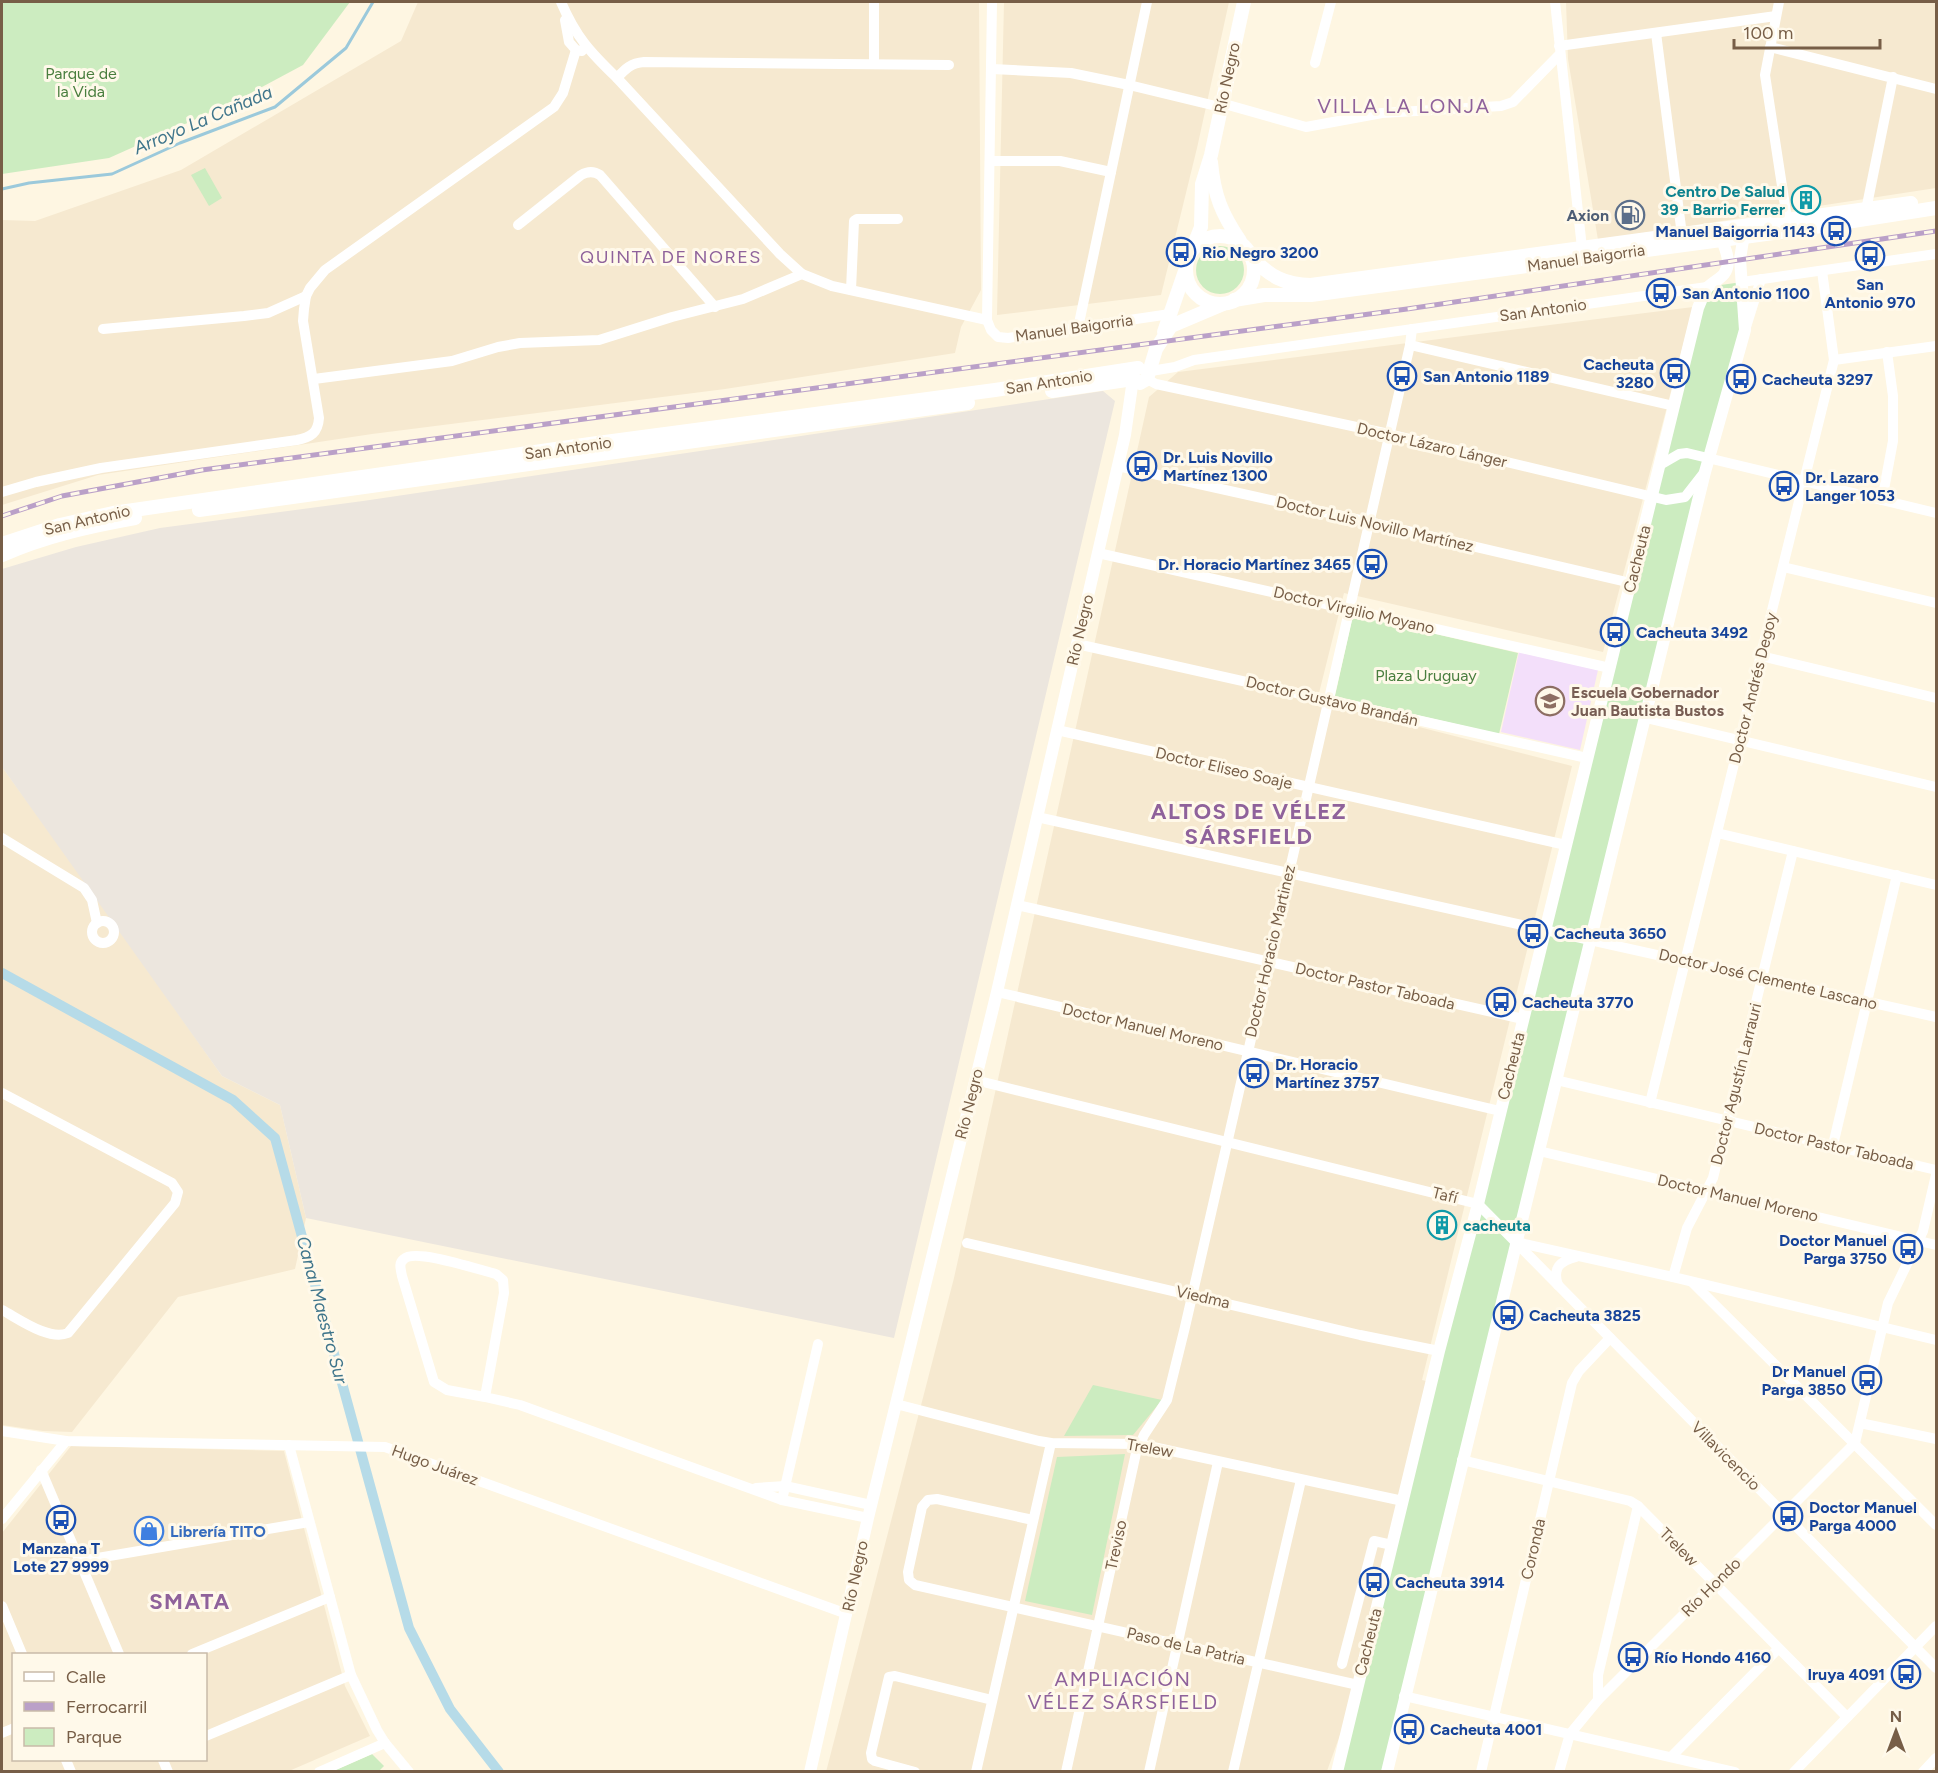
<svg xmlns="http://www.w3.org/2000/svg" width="1938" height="1773" viewBox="0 0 1938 1773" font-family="Figtree,sans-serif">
<rect width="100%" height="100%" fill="#fef6e2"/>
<!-- residential -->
<g fill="#f6e9d0" fill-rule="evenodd">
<path d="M 418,2 L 979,2 L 981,290 L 961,327 L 955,353 L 725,389 L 372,434 L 98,475 L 2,505 L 2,220 L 35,221 L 181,170 L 401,41 Z"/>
<path d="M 1004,2 L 1229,2 L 1197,148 L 1161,295 L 997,315 Z"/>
<path d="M 1566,2 L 1936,2 L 1936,188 L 1598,240 L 1568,59 Z"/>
<path d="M 1693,307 L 1603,652 L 1344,593 L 1317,701 L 1572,766 L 1422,1380 L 1426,1381 L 1358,1685 L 1327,1771 L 826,1772 L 954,1278 L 1149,397 L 1178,372 Z"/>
<path d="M 2,767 L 90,888 L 222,1076 L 280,1105 L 306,1218 L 295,1269 L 178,1297 L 72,1432 L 43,1431 L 2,1425 Z"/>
<path d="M 71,1446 L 284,1451 L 345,1686 L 370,1736 L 289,1771 L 2,1771 L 2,1533 ZM 14,1654 L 206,1654 L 206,1760 L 14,1760 Z"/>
</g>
<!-- industrial -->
<path fill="#ece6de" d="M 1103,391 L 1115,401 L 894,1338 L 306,1218 L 280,1105 L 222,1076 L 2,767 L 2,569 L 76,547 L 160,528 L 363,501 Z"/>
<!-- education -->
<path fill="#f3dffa" d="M 1519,652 L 1598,670 L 1580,750 L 1501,732 Z"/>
<!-- green -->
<g fill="#ccecc0">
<path d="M 2,2 L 350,2 L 303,65 L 232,103 L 109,158 L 2,174 Z"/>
<path d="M 205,168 L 222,198 L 209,206 L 191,175 Z"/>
<circle cx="1220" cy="270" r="24"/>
<path d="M 1742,282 L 1745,320 L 1387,1771 L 1337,1772 L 1707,287 Z"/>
<path d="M 1353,615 L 1518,653 L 1499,734 L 1335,696 Z"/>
<path d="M 1093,1385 L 1162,1400 L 1133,1435 L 1064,1436 Z"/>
<path d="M 1125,1454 L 1092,1615 L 1025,1601 L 1057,1457 Z"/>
<path d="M 372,1754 L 384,1766 L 379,1771 L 331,1772 Z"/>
</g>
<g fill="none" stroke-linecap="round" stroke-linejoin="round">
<!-- stream -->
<path stroke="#9bc9db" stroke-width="3" d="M 2,189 L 29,183 L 112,174 L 180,143 L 275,107 L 346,48 L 373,2"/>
<!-- canal -->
<path stroke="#b6dbe8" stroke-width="10" d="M 2,973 L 233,1100 L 275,1138 L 409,1628 L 450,1709 L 499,1772"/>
<!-- minor -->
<g stroke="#fff" stroke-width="10">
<path d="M 561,2 C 576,37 590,52 617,78 L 780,254 L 802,274 L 832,286 L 987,320"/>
<path d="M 874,2 L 874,64"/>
<path d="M 992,2 L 987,320 L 991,330 L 998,337 L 1008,338 L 1170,314"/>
<path d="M 1555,2 L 1582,248"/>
<path d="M 1779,2 L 1765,75 L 1788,225"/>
<path d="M 565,20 L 569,42 L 576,50 L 582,51"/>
<path d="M 1656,33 L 1682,235"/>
<path d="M 1559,46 L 1776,16"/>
<path d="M 1770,47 L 1936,89"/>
<path d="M 1315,63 L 1331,2"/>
<path d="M 992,69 L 1071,73 L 1129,85 L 1220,107"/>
<path d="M 617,78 C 625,69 631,63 644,62 L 949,65"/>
<path d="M 1221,103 L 1306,127 L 1382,113 L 1501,106 L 1513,102 L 1560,54"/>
<path d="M 990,161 L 1060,161 L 1111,172"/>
<path d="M 1865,215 L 1893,77"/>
<path d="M 518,225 L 581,175 C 588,171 594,171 600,175 L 715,307"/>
<path d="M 1742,282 L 1936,254"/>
<path d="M 851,290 L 854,221 L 857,219 L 898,219"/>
<path d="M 1746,327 L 1761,279"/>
<path d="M 1078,328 L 1147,2"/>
<path d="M 103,329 L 244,316 L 268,313 L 306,296"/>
<path d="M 1410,345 L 1674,406"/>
<path d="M 1834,360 L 1936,346"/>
<path d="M 1151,371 L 1175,367 L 1194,360 L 1707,287"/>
<path d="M 314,379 L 452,361 L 498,347 L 520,343 L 599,340 L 672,317 L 743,299 L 802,274"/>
<path d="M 1147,379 L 1156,384 L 1389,434 L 1666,500 L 1685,497 L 1703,474"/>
<path d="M 1660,465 L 1679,454 L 1687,453 L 1936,513"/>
<path d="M 1118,466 L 1369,522 L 1631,583"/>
<path d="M 2,492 L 36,482 L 101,468 L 297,440 C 311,437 318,433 319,418 L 303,321 L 304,309 L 306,296 L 310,288 L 325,270 L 554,107 L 563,93 L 576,50"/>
<path d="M 1882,500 L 1893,441 L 1893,396 L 1887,352"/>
<path d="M 1098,553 L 1610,668"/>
<path d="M 1783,567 L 1936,603"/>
<path d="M 1077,644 L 1587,758"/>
<path d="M 1761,656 L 1936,698"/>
<path d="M 1646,718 L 1936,787"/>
<path d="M 1057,730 L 1566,845"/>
<path d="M 1037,817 L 1936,1017"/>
<path d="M 1717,833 L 1936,885"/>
<path d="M 2,838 L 84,888 L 92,900 L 97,923"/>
<path d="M 1017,905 L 1523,1019"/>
<circle cx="103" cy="932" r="11"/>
<path d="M 997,992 L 1500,1111"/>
<path d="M 975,1080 L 1478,1204 L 1936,1668"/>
<path d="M 1556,1080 L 1936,1170"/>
<path d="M 2,1093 L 172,1183 L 178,1192 L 175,1203 L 68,1333 C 49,1341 19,1319 2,1310"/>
<path d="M 1650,1103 L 1834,360 L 1822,271"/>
<path d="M 1833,1145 L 1897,875"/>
<path d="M 1539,1151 L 1936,1245"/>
<path d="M 1516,1242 L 1673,1277 L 1936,1340"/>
<path d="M 967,1243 L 1360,1335 L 1439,1351"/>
<path d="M 1673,1277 L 1687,1228 L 1713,1178 L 1793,851"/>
<path d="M 1692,1282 L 1936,1525"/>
<path d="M 1558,1285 C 1552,1268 1560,1261 1576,1257"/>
<path d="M 485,1397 L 447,1390 L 434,1382 L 402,1276 C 401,1270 398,1263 404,1259 C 415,1248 479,1270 496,1274 L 503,1280 L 504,1293 L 485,1397 L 520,1405 L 782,1500 L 868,1518"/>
<path d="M 896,1404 L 1039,1441 L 1051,1443 L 1139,1444 L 1403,1501"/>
<path d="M 1860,1423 L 1936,1439"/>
<path d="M 2,1431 L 66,1441 L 385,1447 L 847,1614"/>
<path d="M 289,1445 L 351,1675 L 377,1730 L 385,1743 L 409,1772"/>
<path d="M 1462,1460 L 1630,1501 L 1638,1506 L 1847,1717"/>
<path d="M 41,1470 L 119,1654"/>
<path d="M 756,1488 L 785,1486 L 871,1505"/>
<path d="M 782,1500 L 818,1344"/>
<path d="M 2,1519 L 66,1441"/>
<path d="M 1033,1520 L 937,1499 L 928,1500 L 922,1507 L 908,1572 L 909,1580 L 915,1585 L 1358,1685"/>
<path d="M 80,1561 L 309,1522"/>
<path d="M 2,1606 L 22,1654"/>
<path d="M 192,1654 L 330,1597"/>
<path d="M 1342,1664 L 1374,1541 L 1392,1545"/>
<path d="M 1404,1696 L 1735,1772"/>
<path d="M 1598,1700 L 1598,1675 L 1638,1506"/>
<path d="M 2,1733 L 14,1728"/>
<path d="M 206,1736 L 351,1675"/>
<path d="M 1671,1757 L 1778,1649"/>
<path d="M 66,1760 L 71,1772"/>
<path d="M 163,1760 L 168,1772"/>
<path d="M 319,1772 L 385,1743"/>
<path d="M 915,1772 L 875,1761 L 872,1759 L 871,1753 L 889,1677 L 895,1676 L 992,1700"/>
<path d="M 976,1772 L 1051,1443"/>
<path d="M 1066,1772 L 1136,1453 L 1144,1435 L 1167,1400 L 1185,1327 L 1410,345 L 1412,329"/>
<path d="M 1149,1772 L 1218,1462"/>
<path d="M 1233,1772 L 1301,1480"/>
<path d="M 1481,1772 L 1572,1383 L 1579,1371 L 1610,1338"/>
<path d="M 1559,1772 L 1570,1734 L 1598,1700 L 1855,1443 L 1888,1303 L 1923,1231 L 1936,1175"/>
<path d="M 1794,1772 L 1936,1626"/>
<path d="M 1923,1772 L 1936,1758"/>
</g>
<!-- tertiary -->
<g stroke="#fff" stroke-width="12">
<path d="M 810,1772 L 868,1518 L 997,992 L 1125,435 L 1133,379"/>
<path d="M 1337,1772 L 1439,1351 L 1478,1204 L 1698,308 C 1701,301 1704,292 1708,287 C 1718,278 1727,277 1728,262 C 1728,251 1721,242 1720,231"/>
<path d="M 1387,1772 L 1705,472 L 1745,330 L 1740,259 L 1745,228"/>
</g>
<!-- secondary -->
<g stroke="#fff" stroke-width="14">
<path d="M 1211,162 C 1214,196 1222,214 1240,241"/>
<circle cx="1220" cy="270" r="34"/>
<path d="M 1191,252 L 1201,227 L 1202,184 L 1211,155 L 1244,2"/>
<path d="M 1251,257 C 1270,276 1284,285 1311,285 L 1911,203"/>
<path d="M 1234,300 L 1264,295 L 1311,295 L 1789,231 L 1936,208"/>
<path d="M 1164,332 L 1185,271"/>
<path d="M 1133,379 L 1140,383 L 1147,379 L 1156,349 L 1171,326 L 1223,304"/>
<path d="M 1052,391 L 1133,379"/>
<path d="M 199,510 L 968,403"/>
<path d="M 2,544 L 60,525 L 113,513 L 590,444 L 995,390 L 1138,368"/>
<path d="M 2,555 C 45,536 90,526 135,518"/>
</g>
<!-- rail casing -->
<g stroke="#baa0c8" stroke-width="5">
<path id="rail" d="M 2,516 L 62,496 L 202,470 L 1407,309 L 1936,231"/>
</g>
<!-- rail -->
<use href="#rail" stroke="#fff9ea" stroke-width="3" stroke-dasharray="9" stroke-linecap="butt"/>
</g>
<!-- icons -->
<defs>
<g id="building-ring" transform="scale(1.5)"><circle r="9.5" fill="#fff9ea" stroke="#0f9aa8" stroke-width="1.5"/><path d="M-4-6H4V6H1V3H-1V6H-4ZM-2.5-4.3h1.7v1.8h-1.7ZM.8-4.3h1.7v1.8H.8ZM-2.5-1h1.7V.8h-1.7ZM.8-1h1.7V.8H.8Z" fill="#0f9aa8"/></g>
<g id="fuel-ring" transform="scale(1.5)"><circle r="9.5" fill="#fff9ea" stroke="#5c6f8a" stroke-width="1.5"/><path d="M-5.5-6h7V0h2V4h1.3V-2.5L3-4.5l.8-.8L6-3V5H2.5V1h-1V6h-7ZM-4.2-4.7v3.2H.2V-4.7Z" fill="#5c6f8a"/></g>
<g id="bus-ring" transform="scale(1.5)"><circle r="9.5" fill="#fff9ea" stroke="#1a4fb4" stroke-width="1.5"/><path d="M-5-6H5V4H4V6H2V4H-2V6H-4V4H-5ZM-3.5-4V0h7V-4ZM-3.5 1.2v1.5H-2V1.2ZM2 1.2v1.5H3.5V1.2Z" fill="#1a4fb4"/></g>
<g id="school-ring" transform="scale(1.5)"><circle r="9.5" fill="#fff9ea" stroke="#8d6e63" stroke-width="1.5"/><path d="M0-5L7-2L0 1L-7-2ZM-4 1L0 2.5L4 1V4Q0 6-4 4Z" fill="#8d6e63"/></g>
<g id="shop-ring" transform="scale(1.5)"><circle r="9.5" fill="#fff9ea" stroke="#3f7fe0" stroke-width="1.5"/><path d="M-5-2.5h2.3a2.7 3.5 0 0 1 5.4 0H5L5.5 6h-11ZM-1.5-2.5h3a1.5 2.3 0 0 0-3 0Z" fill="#3f7fe0"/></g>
</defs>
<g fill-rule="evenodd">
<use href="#building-ring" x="1806" y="200"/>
<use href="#fuel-ring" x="1630" y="215"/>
<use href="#bus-ring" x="1836" y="231"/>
<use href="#bus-ring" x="1181" y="252"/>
<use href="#bus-ring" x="1870" y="256"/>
<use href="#bus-ring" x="1661" y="293"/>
<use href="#bus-ring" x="1675" y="373"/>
<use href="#bus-ring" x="1402" y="376"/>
<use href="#bus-ring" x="1741" y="379"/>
<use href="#bus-ring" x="1142" y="466"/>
<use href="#bus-ring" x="1784" y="486"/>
<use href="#bus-ring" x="1372" y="564"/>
<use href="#bus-ring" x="1615" y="632"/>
<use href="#school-ring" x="1550" y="701"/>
<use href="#bus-ring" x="1533" y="933"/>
<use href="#bus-ring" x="1501" y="1002"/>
<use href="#bus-ring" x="1254" y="1073"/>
<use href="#building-ring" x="1442" y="1225"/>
<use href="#bus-ring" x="1908" y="1249"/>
<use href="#bus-ring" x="1508" y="1315"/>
<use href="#bus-ring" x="1867" y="1380"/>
<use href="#bus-ring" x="1788" y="1516"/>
<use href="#bus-ring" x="61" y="1520"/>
<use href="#shop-ring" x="149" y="1531"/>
<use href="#bus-ring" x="1374" y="1582"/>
<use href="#bus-ring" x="1633" y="1657"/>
<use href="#bus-ring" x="1906" y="1674"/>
<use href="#bus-ring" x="1409" y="1729"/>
</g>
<g text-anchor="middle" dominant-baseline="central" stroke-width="6" stroke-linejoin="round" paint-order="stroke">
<!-- park labels -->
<g font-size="16" fill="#497e3e" stroke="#fff9ea">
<text x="81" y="73">Parque de<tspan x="81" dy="18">la Vida</tspan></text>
<text x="1426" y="675">Plaza Uruguay</text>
</g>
<!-- street labels -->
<g font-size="16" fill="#775e47" stroke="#fff9ea">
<text transform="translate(1227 78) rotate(-78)">Río Negro</text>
<text transform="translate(1586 258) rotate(-8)">Manuel Baigorria</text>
<text transform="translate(1543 310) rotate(-8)">San Antonio</text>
<text transform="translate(1074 328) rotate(-8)">Manuel Baigorria</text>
<text transform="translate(1049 382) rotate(-9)">San Antonio</text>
<text transform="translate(1432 445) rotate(13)">Doctor Lázaro Lánger</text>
<text transform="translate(568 448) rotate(-8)">San Antonio</text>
<text transform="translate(87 520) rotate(-13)">San Antonio</text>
<text transform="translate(1375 524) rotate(13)">Doctor Luis Novillo Martínez</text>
<text transform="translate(1637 559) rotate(-76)">Cacheuta</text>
<text transform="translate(1354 610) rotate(13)">Doctor Virgilio Moyano</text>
<text transform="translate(1080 630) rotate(-77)">Río Negro</text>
<text transform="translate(1753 688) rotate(-76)">Doctor Andrés Degoy</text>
<text transform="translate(1332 701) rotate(13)">Doctor Gustavo Brandán</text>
<text transform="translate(1224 768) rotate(13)">Doctor Eliseo Soaje</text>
<text transform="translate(1270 951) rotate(-77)">Doctor Horacio Martinez</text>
<text transform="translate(1768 979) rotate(13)">Doctor José Clemente Lascano</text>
<text transform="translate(1375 986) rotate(13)">Doctor Pastor Taboada</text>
<text transform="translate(1143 1027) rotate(13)">Doctor Manuel Moreno</text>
<text transform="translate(1511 1066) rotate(-76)">Cacheuta</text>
<text transform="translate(1736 1084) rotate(-76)">Doctor Agustín Larrauri</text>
<text transform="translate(969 1104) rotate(-76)">Río Negro</text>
<text transform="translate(1834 1146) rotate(13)">Doctor Pastor Taboada</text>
<text transform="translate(1445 1195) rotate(14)">Tafí</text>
<text transform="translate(1738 1198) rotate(13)">Doctor Manuel Moreno</text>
<text transform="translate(1203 1297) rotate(13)">Viedma</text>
<text transform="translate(1150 1448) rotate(10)">Trelew</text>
<text transform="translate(1726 1456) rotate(45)">Villavicencio</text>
<text transform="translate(435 1465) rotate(20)">Hugo Juárez</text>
<text transform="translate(1116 1545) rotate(-78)">Treviso</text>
<text transform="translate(1679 1547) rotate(45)">Trelew</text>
<text transform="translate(1533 1549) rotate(-77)">Coronda</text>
<text transform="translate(855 1576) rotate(-78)">Río Negro</text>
<text transform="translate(1711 1587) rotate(-45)">Río Hondo</text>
<text transform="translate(1368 1642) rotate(-76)">Cacheuta</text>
<text transform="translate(1186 1646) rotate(13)">Paso de La Patria</text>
</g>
<!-- culture labels -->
<g font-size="16" font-weight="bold" fill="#0d838f" stroke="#fff9ea" text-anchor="end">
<text x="1785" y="191">Centro De Salud<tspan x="1785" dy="18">39 - Barrio Ferrer</tspan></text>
<text x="1463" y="1225" text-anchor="start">cacheuta</text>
</g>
<!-- service labels -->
<g font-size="16" font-weight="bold" fill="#4e5e75" stroke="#fff9ea" text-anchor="end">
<text x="1609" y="215">Axion</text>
</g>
<!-- transit labels -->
<g font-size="16" font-weight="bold" fill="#164399" stroke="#fff9ea" text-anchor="start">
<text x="1815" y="231" text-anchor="end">Manuel Baigorria 1143</text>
<text x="1202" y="252">Rio Negro 3200</text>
<text x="1870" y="284" text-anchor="middle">San<tspan x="1870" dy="18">Antonio 970</tspan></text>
<text x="1682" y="293">San Antonio 1100</text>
<text x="1654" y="364" text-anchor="end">Cacheuta<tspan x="1654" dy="18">3280</tspan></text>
<text x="1423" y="376">San Antonio 1189</text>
<text x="1762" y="379">Cacheuta 3297</text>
<text x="1163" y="457">Dr. Luis Novillo<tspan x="1163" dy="18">Martínez 1300</tspan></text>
<text x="1805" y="477">Dr. Lazaro<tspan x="1805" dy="18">Langer 1053</tspan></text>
<text x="1351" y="564" text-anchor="end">Dr. Horacio Martínez 3465</text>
<text x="1636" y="632">Cacheuta 3492</text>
<text x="1554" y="933">Cacheuta 3650</text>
<text x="1522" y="1002">Cacheuta 3770</text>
<text x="1275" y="1064">Dr. Horacio<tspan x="1275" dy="18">Martínez 3757</tspan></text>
<text x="1887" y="1240" text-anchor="end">Doctor Manuel<tspan x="1887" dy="18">Parga 3750</tspan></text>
<text x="1529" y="1315">Cacheuta 3825</text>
<text x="1846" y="1371" text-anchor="end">Dr Manuel<tspan x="1846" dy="18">Parga 3850</tspan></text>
<text x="1809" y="1507">Doctor Manuel<tspan x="1809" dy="18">Parga 4000</tspan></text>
<text x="61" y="1548" text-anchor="middle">Manzana T<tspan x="61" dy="18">Lote 27 9999</tspan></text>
<text x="1395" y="1582">Cacheuta 3914</text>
<text x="1654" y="1657">Río Hondo 4160</text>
<text x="1885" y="1674" text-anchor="end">Iruya 4091</text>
<text x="1430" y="1729">Cacheuta 4001</text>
</g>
<!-- education labels -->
<g font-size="16" font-weight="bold" fill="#785e54" stroke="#fff9ea" text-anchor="start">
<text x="1571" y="692">Escuela Gobernador<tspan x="1571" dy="18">Juan Bautista Bustos</tspan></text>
</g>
<!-- shop labels -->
<g font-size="16" font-weight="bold" fill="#366cbe" stroke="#fff9ea" text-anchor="start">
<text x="170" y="1531">Librería TITO</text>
</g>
<!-- water labels -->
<g font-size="18" font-style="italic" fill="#3f758b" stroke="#fff9ea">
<text transform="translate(203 120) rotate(-23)">Arroyo La Cañada</text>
<text transform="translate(322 1310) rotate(75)">Canal Maestro Sur</text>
</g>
<!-- neighbourhood labels -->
<g font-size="18" letter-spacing="1.5" fill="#8f629b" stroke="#fff9ea">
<text x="671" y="257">QUINTA DE NORES</text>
</g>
<!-- quarter labels -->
<g font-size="20" letter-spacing="1.5" fill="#8f629b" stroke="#fff9ea">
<text x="1404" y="106">VILLA LA LONJA</text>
<text x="1123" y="1679">AMPLIACIÓN<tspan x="1123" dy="23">VÉLEZ SÁRSFIELD</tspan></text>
</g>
<!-- district labels -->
<g font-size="22" font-weight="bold" letter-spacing="1.5" fill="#8f629b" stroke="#fff9ea">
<text x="1249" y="811">ALTOS DE VÉLEZ<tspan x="1249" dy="25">SÁRSFIELD</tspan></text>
<text x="190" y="1601">SMATA</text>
</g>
</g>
<!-- border -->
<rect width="1938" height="1773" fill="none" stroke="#775e47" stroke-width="6"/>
<!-- legend -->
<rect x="12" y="1653" width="195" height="108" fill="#fff9ea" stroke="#c9bba9" stroke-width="1.5"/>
<rect x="24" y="1672" width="30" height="9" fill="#ffffff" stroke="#c9bba9" stroke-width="1.5"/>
<text x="66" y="1683" font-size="18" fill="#775e47">Calle</text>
<rect x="24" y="1702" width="30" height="9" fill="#baa0c8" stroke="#c9bba9" stroke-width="1.5"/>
<text x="66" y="1713" font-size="18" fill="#775e47">Ferrocarril</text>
<rect x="24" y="1728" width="30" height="18" fill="#ccecc0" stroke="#c9bba9" stroke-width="1.5"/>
<text x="66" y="1743" font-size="18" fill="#775e47">Parque</text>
<!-- north arrow -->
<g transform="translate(1896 1731)" stroke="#fff9ea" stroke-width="4.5" paint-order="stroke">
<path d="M0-4.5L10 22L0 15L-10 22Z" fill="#775e47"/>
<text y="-9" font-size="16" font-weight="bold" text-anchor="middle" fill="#775e47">N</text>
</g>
<!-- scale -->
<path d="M1734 39v9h146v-9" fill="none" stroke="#775e47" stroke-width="3"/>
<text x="1743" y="39" font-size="18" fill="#775e47" stroke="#fff9ea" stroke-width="4.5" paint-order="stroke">100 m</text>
</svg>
